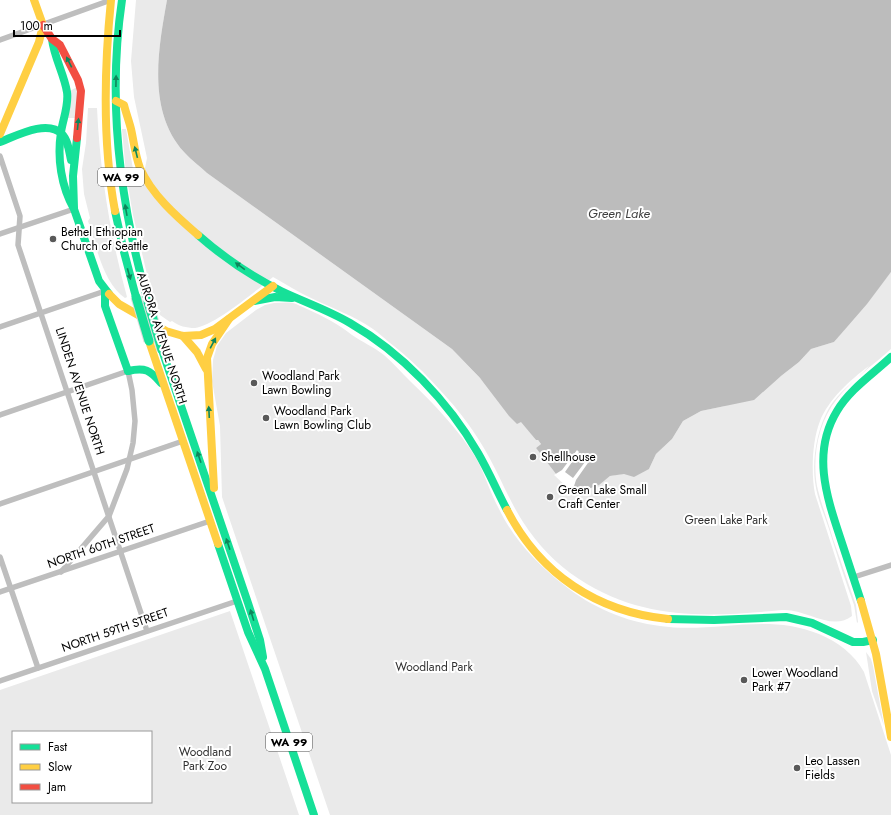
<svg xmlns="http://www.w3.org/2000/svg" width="891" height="815" viewBox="0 0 891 815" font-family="Jost,sans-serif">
<rect width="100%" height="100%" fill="#fff"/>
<!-- green -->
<g fill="#eaeaea" fill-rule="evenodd">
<path d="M 136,0 L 167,0 C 158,50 147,111 184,152 C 191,160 200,166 207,173 L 452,349 L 521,421 L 536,440 L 537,439 L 541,444 L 536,448 L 556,474 L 581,490 L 595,487 L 610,476 L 649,469 L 656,454 L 672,439 L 683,421 L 701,411 L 725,406 L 781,376 L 799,362 L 811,349 L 834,342 L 891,272 L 891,349 C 873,365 852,380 837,399 C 818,422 812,457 817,486 C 821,504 828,521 833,539 C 841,561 848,583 856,605 L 858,622 L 857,623 L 854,605 C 845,580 837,555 829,529 C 824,514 817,498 815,482 C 812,459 817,429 829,408 C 839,391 856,381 869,366 C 851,379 828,400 820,421 C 812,441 811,473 815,494 L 851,606 L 852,616 C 832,632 805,608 782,610 C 709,617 643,621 579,579 C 556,564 538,545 523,522 C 510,502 501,479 489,457 C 476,433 459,410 440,390 C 425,373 408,357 390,343 C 384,338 379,333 373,329 C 354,316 332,308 311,298 C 298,292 286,284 273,277 C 257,290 214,326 195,328 C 186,328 179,326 172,321 L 170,322 L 160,315 L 150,287 L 133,215 L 126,174 L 122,129 L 126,129 L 133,169 L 142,183 L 147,158 L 134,97 L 131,61 Z"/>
<path d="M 77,87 L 76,118 L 67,118 L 70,91 Z"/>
<path d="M 88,108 L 97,108 C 100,172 110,235 127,297 L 125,298 C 103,283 96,245 88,221 L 90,218 L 84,194 L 82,169 L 86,143 Z"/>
<path d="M 274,303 C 280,303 287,302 293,303 C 297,304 302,307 307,309 C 323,316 338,324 352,335 C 362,342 374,347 384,355 C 393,363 402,373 410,381 C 435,405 458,429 476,458 C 485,474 490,493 499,509 C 514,540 538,565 564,585 C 591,607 626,622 660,626 C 714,634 766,612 819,634 C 838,642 854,654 864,672 L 891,755 L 891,815 L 330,815 L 222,497 L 220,426 L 212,381 L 213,360 L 217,346 L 226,333 L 256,310 L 265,305 Z"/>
<path d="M 230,611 L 299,815 L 0,815 L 0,690 ZM 13,732 L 151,732 L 151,802 L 13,802 Z"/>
<path d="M 866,652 L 871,659 L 873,666 L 884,726 L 872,691 Z"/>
</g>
<!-- water -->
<path fill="#bcbcbc" d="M 167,0 L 891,0 L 891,272 L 867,304 L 834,342 L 811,349 L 799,362 L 781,376 L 754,400 L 701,411 L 683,421 L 672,439 L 656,454 L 649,469 L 634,477 L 624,474 L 610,476 L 599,485 L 591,488 L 573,489 L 556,474 L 536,448 L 541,444 L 538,440 L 536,440 L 521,422 L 517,424 L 509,416 L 480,378 L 452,349 L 207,173 C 200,166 191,160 184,152 C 147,111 158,50 167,0 Z"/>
<!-- pier -->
<path fill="#fff" d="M 577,450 L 579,452 L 565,472 L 573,478 L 588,458 L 590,460 L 576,480 L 573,489 L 568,488 L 554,475 L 562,470 Z"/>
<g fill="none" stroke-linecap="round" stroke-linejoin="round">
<!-- street -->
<g stroke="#bebebe" stroke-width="5.5">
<path d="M 0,40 L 111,0"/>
<path d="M 0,156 L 20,216 L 18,245 L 147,631"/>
<path d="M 0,234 L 74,209"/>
<path d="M 0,327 L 105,291"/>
<path d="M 0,415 L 128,371 L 132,390 L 135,421 L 133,443 L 127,469 L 109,516 L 61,572"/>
<path d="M 0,504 L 183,441"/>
<path d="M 0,557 L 38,668"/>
<path d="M 854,577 L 891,565"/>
<path d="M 0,592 L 210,521"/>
<path d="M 0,681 L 237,601"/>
</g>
<!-- fast -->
<g stroke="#16e098" stroke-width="8">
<path d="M 122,0 C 107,101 120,204 148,302"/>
<path d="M 52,39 C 54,57 64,74 67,92 C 69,105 63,119 61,132 C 57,158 61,186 74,209 L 99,281 L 109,294"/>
<path d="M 0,142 C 16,136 47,119 62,134 C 68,140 69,151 71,160"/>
<path d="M 74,208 L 73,176 L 77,138"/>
<path d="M 115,211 L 124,252 L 136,297"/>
<path d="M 198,235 C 223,257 251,276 281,291 C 304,302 328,310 350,323 C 402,353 448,401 478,453 C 489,472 497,491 507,510"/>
<path d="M 105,291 L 105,306 L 128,371"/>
<path d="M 254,301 L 275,297 L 292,298"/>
<path d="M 162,350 L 248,603 L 260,640 L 263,657"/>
<path d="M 128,371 C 145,367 150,370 161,383"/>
<path d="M 218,544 L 248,632 L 265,669 L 314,815"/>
<path d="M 861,601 C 854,580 847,558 840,537 C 826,495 812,452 837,411 C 850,389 873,374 891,357"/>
<path d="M 668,619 L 714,620 L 786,617 L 812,623 L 853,642 L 863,642 L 873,640"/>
</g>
<!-- slow -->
<g stroke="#ffcf43" stroke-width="8">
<path d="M 111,0 C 104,70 102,141 115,211"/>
<path d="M 116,101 L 124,105 C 126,113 129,121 131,129 C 134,142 135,155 140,168 C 152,195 176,216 198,235"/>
<path d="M 0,134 L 39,42 L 43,25 L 34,0"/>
<path d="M 109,294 L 119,304 L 166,331 L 183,336 L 201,335 L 215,329 L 273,286"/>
<path d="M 183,336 L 197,352 L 206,369"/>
<path d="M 149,341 L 218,544"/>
<path d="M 214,488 L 207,358 L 212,344 L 229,319"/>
<path d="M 507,510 C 540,574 597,612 668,619"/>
<path d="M 861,601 L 876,654 L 891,737"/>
</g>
<!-- jam -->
<path stroke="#f24e42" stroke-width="8" d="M 43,25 L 52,39 L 60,45 L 78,80 L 81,91 L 77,138"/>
<!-- fast-bridge casing -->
<g stroke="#dbdbdb" stroke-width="11" stroke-linecap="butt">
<g id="fast-bridge">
<path d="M 136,297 L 149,341"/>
<path d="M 148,302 L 162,350"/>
</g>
</g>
<!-- fast-bridge -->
<use href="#fast-bridge" stroke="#16e098" stroke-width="9"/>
</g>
<!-- one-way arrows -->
<defs><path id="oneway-solid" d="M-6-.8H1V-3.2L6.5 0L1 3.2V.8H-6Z"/></defs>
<g fill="#0d865b">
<use href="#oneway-solid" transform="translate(69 62) rotate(-117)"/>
<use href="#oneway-solid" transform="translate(116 81) rotate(-89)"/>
<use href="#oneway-solid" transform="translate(78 124) rotate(-84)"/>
<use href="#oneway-solid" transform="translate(136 152) rotate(-104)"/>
<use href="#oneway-solid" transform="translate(126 210) rotate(-100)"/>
<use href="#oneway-solid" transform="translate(240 266) rotate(-144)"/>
<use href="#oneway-solid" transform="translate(129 274) rotate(74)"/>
<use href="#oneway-solid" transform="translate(213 343) rotate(-62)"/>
<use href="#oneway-solid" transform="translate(209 412) rotate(-93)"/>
<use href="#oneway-solid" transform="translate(199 457) rotate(-109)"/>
<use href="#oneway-solid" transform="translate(228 544) rotate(-109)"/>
<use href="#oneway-solid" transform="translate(252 615) rotate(-107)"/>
</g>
<!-- markers -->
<g fill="#595959" stroke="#fff" stroke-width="1.5">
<circle cx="53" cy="239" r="4"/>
<circle cx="254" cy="383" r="4"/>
<circle cx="266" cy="418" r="4"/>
<circle cx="533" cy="457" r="4"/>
<circle cx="550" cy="497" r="4"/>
<circle cx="744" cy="680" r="4"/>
<circle cx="797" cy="768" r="4"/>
</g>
<g text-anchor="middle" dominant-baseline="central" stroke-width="4" stroke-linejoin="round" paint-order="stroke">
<!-- shield labels -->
<g fill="#fff" stroke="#4c4c4c" stroke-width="1">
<rect x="98" y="168" width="46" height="18" rx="3"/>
<rect x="266" y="733" width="46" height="18" rx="3"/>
</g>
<g font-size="11" font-weight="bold" fill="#000">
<text x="121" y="177">WA 99</text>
<text x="289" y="742">WA 99</text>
</g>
<!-- poi labels -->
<g font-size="12" fill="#000" stroke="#fff" text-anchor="start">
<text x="61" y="232">Bethel Ethiopian<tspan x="61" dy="14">Church of Seattle</tspan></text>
<text x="262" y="376">Woodland Park<tspan x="262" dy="14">Lawn Bowling</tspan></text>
<text x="274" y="411">Woodland Park<tspan x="274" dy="14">Lawn Bowling Club</tspan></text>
<text x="541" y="457">Shellhouse</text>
<text x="558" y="490">Green Lake Small<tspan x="558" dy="14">Craft Center</tspan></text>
<text x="752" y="673">Lower Woodland<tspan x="752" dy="14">Park #7</tspan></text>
<text x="805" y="761">Leo Lassen<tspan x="805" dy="14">Fields</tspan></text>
</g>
<!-- street labels -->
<g font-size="12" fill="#000" stroke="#fff">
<text transform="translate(162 338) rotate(72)">AURORA AVENUE NORTH</text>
<text transform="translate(80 391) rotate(72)">LINDEN AVENUE NORTH</text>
<text transform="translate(101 546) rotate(-19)">NORTH 60TH STREET</text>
<text transform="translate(115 630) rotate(-19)">NORTH 59TH STREET</text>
</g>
<!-- park labels -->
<g font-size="12" fill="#303030" stroke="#fff">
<text x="726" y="520">Green Lake Park</text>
<text x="434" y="667">Woodland Park</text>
<text x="205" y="752">Woodland<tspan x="205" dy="14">Park Zoo</tspan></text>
</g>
<!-- water labels -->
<g font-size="13" font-style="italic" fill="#414141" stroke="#fff">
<text x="619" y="213">Green Lake</text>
</g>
</g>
<!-- legend -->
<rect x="12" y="731" width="140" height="72" fill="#ffffff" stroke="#999999"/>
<rect x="20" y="744" width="20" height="6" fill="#16e098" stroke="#999999"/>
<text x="48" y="751" font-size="12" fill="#000000">Fast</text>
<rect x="20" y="764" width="20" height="6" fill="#ffcf43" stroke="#999999"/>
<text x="48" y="771" font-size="12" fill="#000000">Slow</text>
<rect x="20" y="784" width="20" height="6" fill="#f24e42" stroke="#999999"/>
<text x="48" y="791" font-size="12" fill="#000000">Jam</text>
<!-- scale -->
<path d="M14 30v6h106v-6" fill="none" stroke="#000000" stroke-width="2"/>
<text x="20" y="30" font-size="12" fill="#000000" stroke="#ffffff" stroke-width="3" paint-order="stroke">100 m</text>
</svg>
